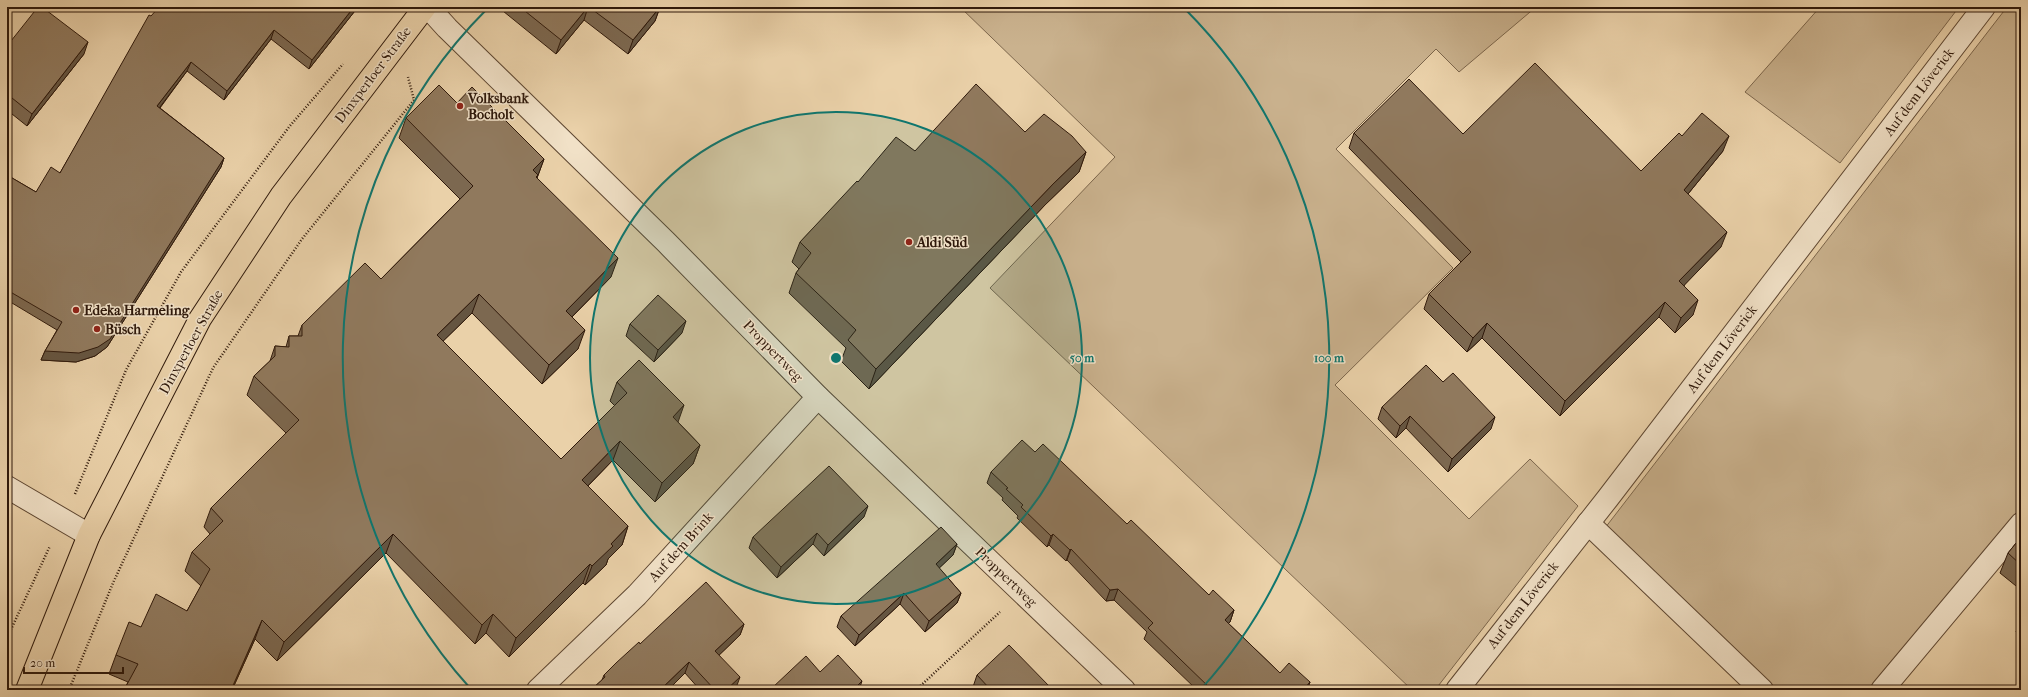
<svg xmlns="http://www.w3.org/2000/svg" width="2028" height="697" viewBox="0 0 2028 697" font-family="'IM FELL French Canon',serif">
<rect width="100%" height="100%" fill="#ead1a9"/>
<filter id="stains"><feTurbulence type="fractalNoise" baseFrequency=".005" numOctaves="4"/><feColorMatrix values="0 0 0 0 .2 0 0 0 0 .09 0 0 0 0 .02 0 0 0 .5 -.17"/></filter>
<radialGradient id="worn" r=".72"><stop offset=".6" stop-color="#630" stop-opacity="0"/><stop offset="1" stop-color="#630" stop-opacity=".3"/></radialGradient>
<!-- green -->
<g fill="#cab28e" stroke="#7c664c">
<path d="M 960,7 L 1536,7 L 1459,72 L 1436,49 L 1336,149 L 1453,268 L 1335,385 L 1469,519 L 1530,459 L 1578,506 L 1435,690 L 1412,690 L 990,288 L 1115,157 Z"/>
<path d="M 1820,7 L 1959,7 L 1840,163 L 1745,92 Z"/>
<path d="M 2007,7 L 2021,7 L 2021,507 L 1870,690 L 1775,690 L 1605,528 Z"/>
</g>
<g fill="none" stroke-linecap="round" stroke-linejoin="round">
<!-- street casing -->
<g stroke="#5e4732" stroke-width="24">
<g id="street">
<path d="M 428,7 L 447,28 L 666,242 L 818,397 L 1124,690"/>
<path d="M 7,487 L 89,535"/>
<path d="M 1588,523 L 1762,690"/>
<path d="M 538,690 L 637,595 L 818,397"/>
<path d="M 1457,690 L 1608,498 L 1984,7"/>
<path d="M 1882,690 L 2021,524"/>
</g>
</g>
<!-- primary casing -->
<g stroke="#2f190b" stroke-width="24">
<path id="primary" d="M 27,690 L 89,535 L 200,319 L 281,196 L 425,7"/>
</g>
<!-- path -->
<g stroke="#2f190b" stroke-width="2.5" stroke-dasharray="1 2" stroke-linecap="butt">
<path d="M 75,494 L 126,370 L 181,272 L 289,127 L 343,64"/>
<path d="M 7,638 L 50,546"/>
<path d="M 69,690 L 113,583 L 213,368 L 302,239 L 414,100 L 408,77"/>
<path d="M 916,690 L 1000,612"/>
</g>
<!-- street -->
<use href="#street" stroke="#f1e1c7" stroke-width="22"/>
<!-- primary -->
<use href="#primary" stroke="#ead1a9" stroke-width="22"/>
</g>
<!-- wall -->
<g fill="#7c6850" stroke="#2f190b">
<path d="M 358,7 L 309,69 L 271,39 L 224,100 L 187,71 L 160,108 L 224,158 L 221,167 L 107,347 L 95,356 L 76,362 L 41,360 L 45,351 L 57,330 L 7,300 L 7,175 L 36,192 L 60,173 L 151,16 Z"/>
<path d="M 498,7 L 660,7 L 655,21 L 628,54 L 584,20 L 556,54 Z"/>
<path d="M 7,46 L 84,54 L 27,126 L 7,110 Z"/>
<path d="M 457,103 L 544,159 L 537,178 L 611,277 L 572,317 L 578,349 L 542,384 L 472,313 L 443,341 L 561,459 L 615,406 L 610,401 L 617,382 L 678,422 L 700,445 L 693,464 L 655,502 L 613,460 L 588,486 L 628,526 L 622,545 L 608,559 L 606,565 L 585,585 L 583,583 L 509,657 L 486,633 L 475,644 L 386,553 L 277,661 L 255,639 L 232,690 L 124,690 L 128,682 L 109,674 L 116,655 L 141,627 L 187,611 L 201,586 L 185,571 L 192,552 L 210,534 L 204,527 L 211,508 L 286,433 L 247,395 L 254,376 L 270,361 L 275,346 L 286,347 L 289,336 L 298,336 L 302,325 L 381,279 L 460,199 L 399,138 L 406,118 Z"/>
<path d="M 1025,132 L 1086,152 L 1079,172 L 1045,205 L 869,389 L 841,361 L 846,348 L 789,293 L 796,273 L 799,269 L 792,262 L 800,242 L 858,182 L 915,151 Z"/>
<path d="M 1354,133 L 1641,171 L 1682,136 L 1723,151 L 1688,194 L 1721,247 L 1684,285 L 1693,315 L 1675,333 L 1659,317 L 1560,416 L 1482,338 L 1467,352 L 1424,309 L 1429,294 L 1461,262 L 1349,148 Z"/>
<path d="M 630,324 L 682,333 L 654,362 L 626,336 Z"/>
<path d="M 1443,382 L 1491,429 L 1448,472 L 1406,428 L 1396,438 L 1378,419 L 1382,407 Z"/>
<path d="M 1035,452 L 1127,524 L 1209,595 L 1234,610 L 1230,622 L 1228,623 L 1280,673 L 1310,682 L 1307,690 L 1197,690 L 1144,639 L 1147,632 L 1114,600 L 1106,601 L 1067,560 L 1066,561 L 1049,545 L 1047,547 L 1017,518 L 1018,516 L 1002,500 L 1003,498 L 987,483 L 991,472 Z"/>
<path d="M 864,517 L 824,556 L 813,544 L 777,578 L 749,548 L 753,537 Z"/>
<path d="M 2021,537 L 2021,590 L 2000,573 L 2008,553 Z"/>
<path d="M 957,544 L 953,555 L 939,568 L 961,593 L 957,603 L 925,632 L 900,604 L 855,646 L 837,627 L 841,616 Z"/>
<path d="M 2021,617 L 2021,636 L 2016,632 Z"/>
<path d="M 744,624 L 740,635 L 719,655 L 736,688 L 734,690 L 700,690 L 685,673 L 668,690 L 591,690 L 602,680 L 604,675 L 640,644 Z"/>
<path d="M 977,675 L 1048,690 L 975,690 L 973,687 Z"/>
</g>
<!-- shaded-wall -->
<g fill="#655541" stroke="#2f190b">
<path d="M 354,7 L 358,7 L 309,69 L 312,60 Z"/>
<path d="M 588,7 L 584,20 L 556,54 L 561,40 Z"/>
<path d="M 660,7 L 655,21 L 628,54 L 633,40 Z"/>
<path d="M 274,30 L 271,39 L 224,100 L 227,91 Z"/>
<path d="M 88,42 L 84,54 L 27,126 L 32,114 Z"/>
<path d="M 191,62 L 187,71 L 154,115 L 157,106 Z"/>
<path d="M 1729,136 L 1723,151 L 1679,205 L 1684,190 Z"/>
<path d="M 1086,152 L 1079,172 L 1045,205 L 869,389 L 876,369 L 1053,184 Z"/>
<path d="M 224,158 L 221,167 L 107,347 L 95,356 L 76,362 L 41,360 L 45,351 Z"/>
<path d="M 544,159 L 537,178 L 533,170 Z"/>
<path d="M 1727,232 L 1721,247 L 1674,296 L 1679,281 Z"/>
<path d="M 618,258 L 611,277 L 559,330 L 566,311 Z"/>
<path d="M 479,294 L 472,313 L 430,354 L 437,335 Z"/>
<path d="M 1698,300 L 1693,315 L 1675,333 L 1681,318 Z"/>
<path d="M 1665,302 L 1659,317 L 1560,416 L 1565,401 Z"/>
<path d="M 686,321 L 682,333 L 654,362 L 658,350 Z"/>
<path d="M 1487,323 L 1482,338 L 1467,352 L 1473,338 Z"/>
<path d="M 585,330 L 578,349 L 542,384 L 549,365 Z"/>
<path d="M 684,405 L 677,425 L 673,417 Z"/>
<path d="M 1410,416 L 1406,428 L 1396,438 L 1400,426 Z"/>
<path d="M 1495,417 L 1491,429 L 1448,472 L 1452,459 Z"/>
<path d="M 620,441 L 613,460 L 575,499 L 582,480 Z"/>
<path d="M 700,445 L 693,464 L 655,502 L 662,483 Z"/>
<path d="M 868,506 L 864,517 L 824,556 L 828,545 Z"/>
<path d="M 628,526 L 622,545 L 608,559 L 606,565 L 585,585 L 592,566 L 611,544 Z"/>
<path d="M 817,533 L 813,544 L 777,578 L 781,567 Z"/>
<path d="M 393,534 L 386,553 L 277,661 L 284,642 Z"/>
<path d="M 1053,534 L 1049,545 L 1047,547 L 1051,536 Z"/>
<path d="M 957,544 L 953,555 L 932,575 L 936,564 Z"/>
<path d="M 1071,549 L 1067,560 L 1066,561 L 1070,550 Z"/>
<path d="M 590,564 L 583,583 L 509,657 L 516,638 Z"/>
<path d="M 1118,589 L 1114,600 L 1106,601 L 1110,590 Z"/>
<path d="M 904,593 L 900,604 L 855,646 L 859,635 Z"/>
<path d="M 961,593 L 957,603 L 925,632 L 929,621 Z"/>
<path d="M 1234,610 L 1230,622 L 1221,631 L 1225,620 Z"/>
<path d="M 493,614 L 486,633 L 475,644 L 482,625 Z"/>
<path d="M 262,620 L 255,639 L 232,690 L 231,690 Z"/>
<path d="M 744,624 L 740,635 L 711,663 L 715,651 Z"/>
<path d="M 689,662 L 685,673 L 668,690 L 660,690 Z"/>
<path d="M 740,677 L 736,688 L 734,690 L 726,690 Z"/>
<path d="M 862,681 L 859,690 L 853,690 Z"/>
<path d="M 1310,682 L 1307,690 L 1303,690 L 1304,689 Z"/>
</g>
<!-- building -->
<g fill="#90795d" stroke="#2f190b">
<path d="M 38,7 L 42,7 L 88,42 L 32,114 L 7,94 L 7,46 Z"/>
<path d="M 159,7 L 354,7 L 312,60 L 274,30 L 227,91 L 191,62 L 157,106 L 224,158 L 110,339 L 98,347 L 79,353 L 45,351 L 62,322 L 7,290 L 7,175 L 36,192 L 51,167 L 60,173 L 149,15 L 151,16 Z"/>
<path d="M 520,7 L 588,7 L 561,40 Z"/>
<path d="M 589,7 L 660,7 L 633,40 Z"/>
<path d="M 1535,63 L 1641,171 L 1679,133 L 1682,136 L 1702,113 L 1729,136 L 1684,190 L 1727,232 L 1679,281 L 1698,300 L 1681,318 L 1665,302 L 1565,401 L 1487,323 L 1473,338 L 1429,294 L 1471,252 L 1354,133 L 1409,79 L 1463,134 Z"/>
<path d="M 976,84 L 1025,132 L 1044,114 L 1072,136 L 1086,152 L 1053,184 L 876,369 L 848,340 L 856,330 L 796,273 L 811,253 L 800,242 L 857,181 L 858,182 L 896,137 L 915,151 Z"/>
<path d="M 439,85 L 457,103 L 472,87 L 544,159 L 533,170 L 538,175 L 536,177 L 618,258 L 566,311 L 585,330 L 549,365 L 479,294 L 437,335 L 561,459 L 627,393 L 617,382 L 639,360 L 684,405 L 673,417 L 700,445 L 662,483 L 620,441 L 582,480 L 628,526 L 611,544 L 613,546 L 592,566 L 590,564 L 516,638 L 493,614 L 482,625 L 393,534 L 284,642 L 262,620 L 231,690 L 191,690 L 189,689 L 188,690 L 124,690 L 138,664 L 116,655 L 129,622 L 141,627 L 156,594 L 187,611 L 210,569 L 192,552 L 223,521 L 211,508 L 299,420 L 254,376 L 275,356 L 275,346 L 289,347 L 289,336 L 302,336 L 302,325 L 365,263 L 381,279 L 473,186 L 406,118 Z"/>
<path d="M 658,295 L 686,321 L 658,350 L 630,324 Z"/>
<path d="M 1426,365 L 1443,382 L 1453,373 L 1495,417 L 1452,459 L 1410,416 L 1400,426 L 1382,407 Z"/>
<path d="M 1022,440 L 1035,452 L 1043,444 L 1127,524 L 1131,520 L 1209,595 L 1213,590 L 1234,610 L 1225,620 L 1280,673 L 1289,663 L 1310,682 L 1304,689 L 1305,690 L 1212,690 L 1148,628 L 1153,623 L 1118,589 L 1110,590 L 1071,549 L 1070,550 L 1053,534 L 1051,536 L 1021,507 L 1023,505 L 1006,489 L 1008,488 L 991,472 Z"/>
<path d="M 829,466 L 868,506 L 828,545 L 817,533 L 781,567 L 753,537 Z"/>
<path d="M 941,527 L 957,544 L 936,564 L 961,593 L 929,621 L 904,593 L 859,635 L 841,616 Z"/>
<path d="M 2021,537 L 2021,565 L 2008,553 Z"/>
<path d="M 706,582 L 744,624 L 715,651 L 740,677 L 726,690 L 715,690 L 689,662 L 660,690 L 591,690 L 605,677 L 604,675 L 616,663 L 639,642 L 640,644 Z"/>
<path d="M 1009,645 L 1050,687 L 1046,690 L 989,690 L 990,689 L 977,675 Z"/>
<path d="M 838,655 L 862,681 L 853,690 L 774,690 L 772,688 L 806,656 L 820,672 Z"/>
</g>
<!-- distance rings -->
<circle cx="836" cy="358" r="246" fill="#0f766e" fill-opacity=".12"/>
<g fill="none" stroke="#0f766e" stroke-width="2">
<circle cx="836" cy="358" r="246"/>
<path d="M470 688A493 493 0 0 1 487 9M1185 9A493 493 0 0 1 1202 688"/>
</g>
<!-- markers -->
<g fill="#8f2418" stroke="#f1e1c7" stroke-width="1.5">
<circle cx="460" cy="106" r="4"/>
<circle cx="909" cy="242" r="4"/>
<circle cx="76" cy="310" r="4"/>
<circle cx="97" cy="329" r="4"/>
</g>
<g text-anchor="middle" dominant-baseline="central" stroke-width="3" stroke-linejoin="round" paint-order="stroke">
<!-- street labels -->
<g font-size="14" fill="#2f190b" stroke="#f1e1c7">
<text transform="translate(373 75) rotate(-53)">Dinxperloer Straße</text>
<text transform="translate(1919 92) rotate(-53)">Auf dem Löverick</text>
<text transform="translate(191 342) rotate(-61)">Dinxperloer Straße</text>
<text transform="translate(1722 349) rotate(-53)">Auf dem Löverick</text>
<text transform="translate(773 351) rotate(46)">Proppertweg</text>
<text transform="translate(681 547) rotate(-48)">Auf dem Brink</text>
<text transform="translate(1006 577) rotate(44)">Proppertweg</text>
<text transform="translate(1523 605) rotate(-52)">Auf dem Löverick</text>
</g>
<!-- poi labels -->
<g font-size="14" font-weight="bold" fill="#2f190b" stroke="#f1e1c7" text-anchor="start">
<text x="468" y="98">Volksbank<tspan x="468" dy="16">Bocholt</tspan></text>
<text x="917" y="242">Aldi Süd</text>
<text x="84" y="310">Edeka Harmeling</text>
<text x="105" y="329">Büsch</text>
</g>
</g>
<circle cx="836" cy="358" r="6" fill="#0f766e" stroke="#f1e1c7" stroke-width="2"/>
<g font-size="12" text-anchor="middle" font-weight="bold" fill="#0f766e" stroke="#f1e1c7" stroke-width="3" stroke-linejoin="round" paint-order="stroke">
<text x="1082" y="362">50 m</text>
<text x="1329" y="362">100 m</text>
</g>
<!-- margin -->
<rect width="2028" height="697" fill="none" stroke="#ead1a9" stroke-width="24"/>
<rect x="8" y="8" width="2012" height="681" fill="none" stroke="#2f190b" stroke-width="2"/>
<rect x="12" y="12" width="2004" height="673" fill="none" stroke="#2f190b"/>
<!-- scale -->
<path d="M24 667v6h99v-6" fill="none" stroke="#2f190b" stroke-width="2"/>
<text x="30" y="667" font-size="12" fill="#2f190b" stroke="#f1e1c7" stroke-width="3" paint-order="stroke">20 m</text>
<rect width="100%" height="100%" filter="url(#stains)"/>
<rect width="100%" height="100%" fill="url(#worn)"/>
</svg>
